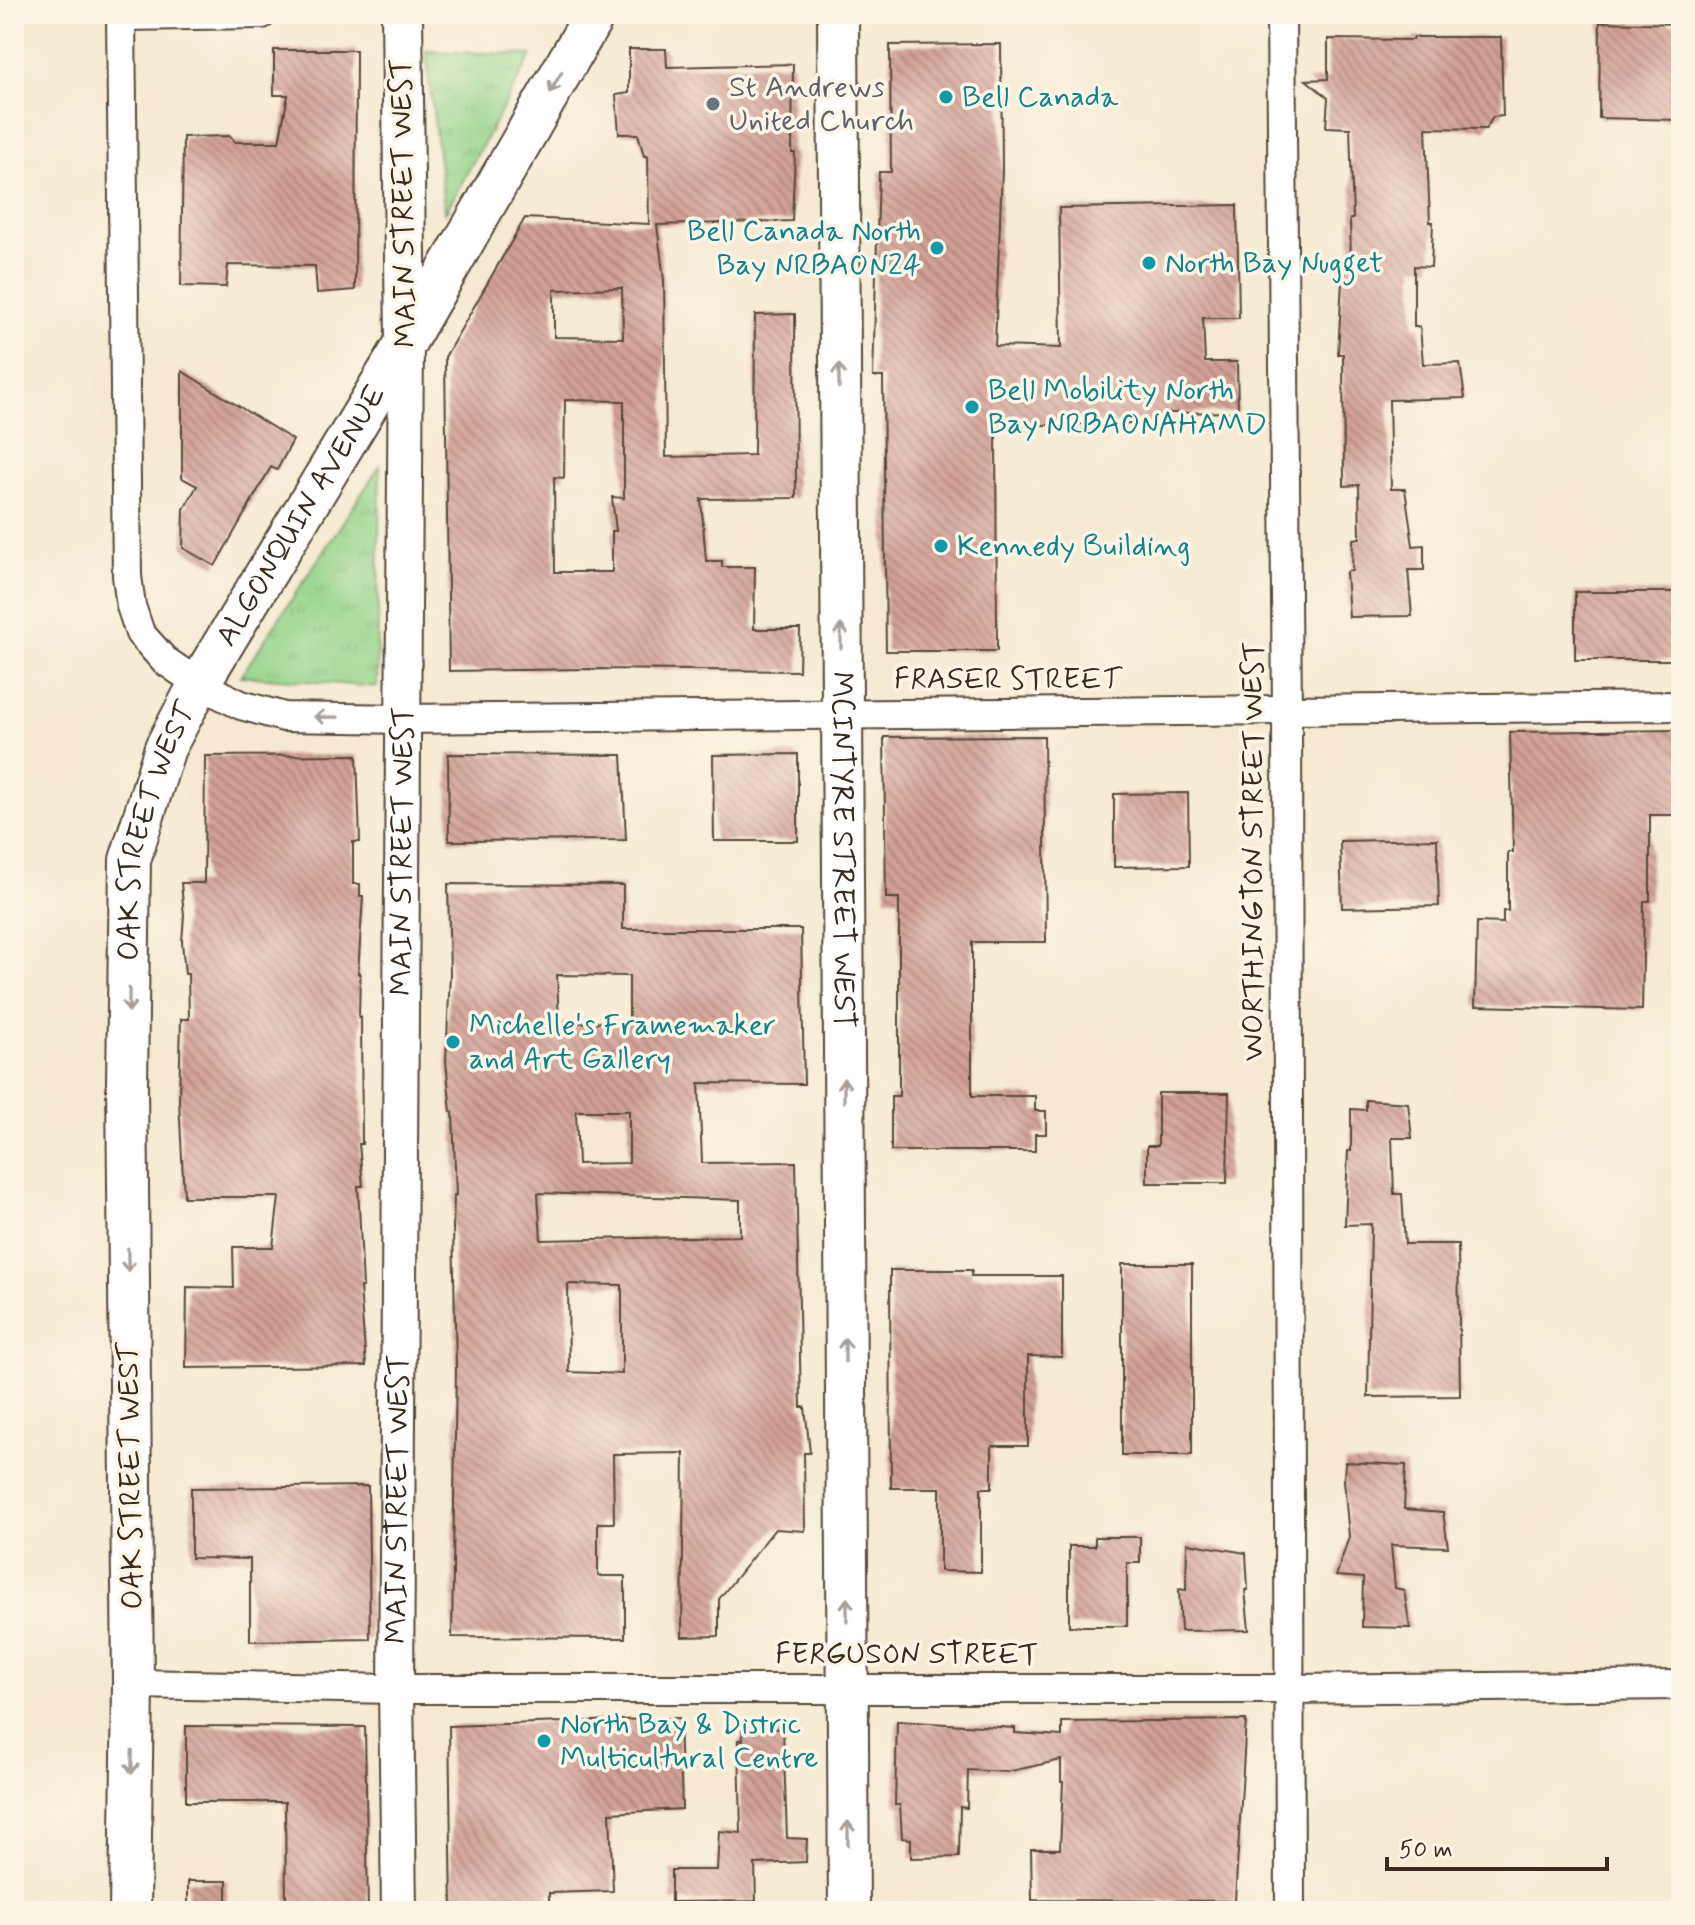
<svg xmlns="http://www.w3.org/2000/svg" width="1695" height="1925" viewBox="0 0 1695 1925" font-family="Mynerve,sans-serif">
<defs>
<pattern id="park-tufts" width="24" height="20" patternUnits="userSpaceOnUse" patternTransform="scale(2)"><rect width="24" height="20" fill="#94d48a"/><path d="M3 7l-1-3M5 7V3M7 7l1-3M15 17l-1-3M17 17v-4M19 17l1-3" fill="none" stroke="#80b677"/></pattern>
<pattern id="building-back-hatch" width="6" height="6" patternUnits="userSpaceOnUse" patternTransform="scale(2)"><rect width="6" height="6" fill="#d2a095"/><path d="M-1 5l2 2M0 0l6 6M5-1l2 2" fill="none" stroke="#ac8379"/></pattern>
</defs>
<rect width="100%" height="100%" fill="#fcf5e5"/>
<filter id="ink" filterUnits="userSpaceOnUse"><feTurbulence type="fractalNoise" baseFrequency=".0125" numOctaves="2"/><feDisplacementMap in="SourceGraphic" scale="16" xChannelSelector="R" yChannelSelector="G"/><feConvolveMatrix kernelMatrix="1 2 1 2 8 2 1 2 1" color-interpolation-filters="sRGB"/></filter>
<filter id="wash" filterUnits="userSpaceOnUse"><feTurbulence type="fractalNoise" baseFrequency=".006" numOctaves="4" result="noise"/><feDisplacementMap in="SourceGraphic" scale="32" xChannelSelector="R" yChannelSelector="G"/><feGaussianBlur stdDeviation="1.8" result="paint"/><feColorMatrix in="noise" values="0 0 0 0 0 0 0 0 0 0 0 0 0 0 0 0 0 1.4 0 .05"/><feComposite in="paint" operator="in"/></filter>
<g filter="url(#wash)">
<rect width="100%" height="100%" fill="#f5ead1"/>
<!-- park -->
<g fill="url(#park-tufts)" stroke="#687f54" stroke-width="2">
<path d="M 426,51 L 532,55 L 445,213 Z"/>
<path d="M 380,466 L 377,687 L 241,676 Z"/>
</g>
<g id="blocks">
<!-- building -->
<g fill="url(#building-back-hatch)" fill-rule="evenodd">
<path d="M 1600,22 L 1681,24 L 1681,120 L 1599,118 Z"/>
<path d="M 1414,37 L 1501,37 L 1503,116 L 1493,117 L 1486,129 L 1426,128 L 1430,222 L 1433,222 L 1431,267 L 1414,266 L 1414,327 L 1420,327 L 1423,364 L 1460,363 L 1465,398 L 1389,400 L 1391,489 L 1405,489 L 1413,546 L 1424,545 L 1424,570 L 1408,570 L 1412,616 L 1349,617 L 1346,572 L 1352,571 L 1353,539 L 1360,538 L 1359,485 L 1344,486 L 1343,354 L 1338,354 L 1343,262 L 1351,263 L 1350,219 L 1353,219 L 1350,128 L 1326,127 L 1328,98 L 1306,80 L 1328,79 L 1328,39 L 1413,40 Z"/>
<path d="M 1001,44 L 1002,170 L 995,346 L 1061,348 L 1059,208 L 1237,205 L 1239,318 L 1203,318 L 1205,362 L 1237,362 L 1238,412 L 1168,413 L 1168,426 L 1136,427 L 1136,423 L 996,426 L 997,651 L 886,651 L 883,377 L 873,377 L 879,172 L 891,172 L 890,45 Z"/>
<path d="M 629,49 L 666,49 L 667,67 L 793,64 L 792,153 L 795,153 L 792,221 L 657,225 L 664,280 L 666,457 L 754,455 L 755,315 L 795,314 L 796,498 L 701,499 L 706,561 L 722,561 L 722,567 L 755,567 L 754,629 L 800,629 L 799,671 L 590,669 L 449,671 L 445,357 L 525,218 L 649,224 L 648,156 L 644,156 L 638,134 L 619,134 L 616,95 L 629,93 ZM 622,288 L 623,338 L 554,337 L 554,290 ZM 565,400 L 624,401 L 624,498 L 612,497 L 616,531 L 612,531 L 612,572 L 555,572 L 554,477 L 564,478 Z"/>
<path d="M 274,50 L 356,50 L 355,290 L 317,293 L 315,266 L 228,265 L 226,287 L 181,286 L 183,137 L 230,136 L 235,142 L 279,142 L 288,95 L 274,95 Z"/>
<path d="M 182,371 L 293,440 L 277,470 L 271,467 L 215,566 L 183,548 L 184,509 L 197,486 L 182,478 Z"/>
<rect x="1575" y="592" width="106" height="68"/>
<path d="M 1681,730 L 1681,815 L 1650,815 L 1650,901 L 1644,901 L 1642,1010 L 1475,1006 L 1477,922 L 1503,923 L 1503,911 L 1508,911 L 1508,852 L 1513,852 L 1510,732 Z"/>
<path d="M 1044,736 L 1046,942 L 972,942 L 972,1096 L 1035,1096 L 1035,1111 L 1046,1111 L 1046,1134 L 1035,1134 L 1035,1151 L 891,1151 L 891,1096 L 899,1096 L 899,898 L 886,898 L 884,737 Z"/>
<path d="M 448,754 L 622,755 L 626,840 L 449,841 Z"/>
<path d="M 798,754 L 798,841 L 714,841 L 713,755 Z"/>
<path d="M 357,755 L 360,842 L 353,842 L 353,884 L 360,884 L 360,896 L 363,896 L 358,973 L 360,973 L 359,1017 L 361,1017 L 362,1144 L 359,1144 L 363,1186 L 358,1186 L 363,1287 L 360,1287 L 366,1366 L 186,1368 L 187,1287 L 234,1288 L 233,1247 L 273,1247 L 279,1197 L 184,1197 L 179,1100 L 181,1019 L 189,1019 L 188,974 L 185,974 L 182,942 L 184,915 L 181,883 L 204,883 L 205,756 Z"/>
<path d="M 1188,793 L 1189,866 L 1114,867 L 1114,794 Z"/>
<path d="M 1437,839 L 1439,906 L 1342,908 L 1340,841 Z"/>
<path d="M 448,884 L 623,885 L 623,929 L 801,929 L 804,1084 L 699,1083 L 702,1163 L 796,1162 L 801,1407 L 805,1407 L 810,1453 L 804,1453 L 805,1531 L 775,1529 L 719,1599 L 719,1636 L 682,1637 L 684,1453 L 613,1454 L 614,1523 L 598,1523 L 598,1576 L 625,1576 L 625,1638 L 452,1637 L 456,1367 L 453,1227 L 454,1195 L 456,1195 L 453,1112 L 451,1112 L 446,1061 L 450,974 ZM 557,975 L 629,976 L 629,1022 L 559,1023 ZM 576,1111 L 629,1111 L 629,1163 L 578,1164 ZM 538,1193 L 740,1200 L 740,1236 L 541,1240 ZM 568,1284 L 622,1285 L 622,1374 L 569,1372 Z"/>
<path d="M 1158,1093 L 1229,1093 L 1227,1183 L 1147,1183 L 1147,1146 L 1158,1146 Z"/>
<path d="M 1366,1100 L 1408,1103 L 1412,1138 L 1392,1138 L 1394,1194 L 1402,1194 L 1405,1244 L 1458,1244 L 1460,1396 L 1368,1397 L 1371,1224 L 1345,1225 L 1348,1151 L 1351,1151 L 1351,1109 L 1366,1110 Z"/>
<rect x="1122" y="1264" width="70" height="191"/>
<path d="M 890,1270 L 972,1270 L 971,1276 L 1062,1276 L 1062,1357 L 1028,1356 L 1028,1446 L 992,1446 L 992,1488 L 981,1488 L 981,1572 L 940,1571 L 940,1488 L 891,1488 Z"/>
<path d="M 1345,1462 L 1406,1465 L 1404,1509 L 1443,1512 L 1448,1547 L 1391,1545 L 1395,1588 L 1404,1590 L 1410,1628 L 1362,1627 L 1363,1578 L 1336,1576 L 1349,1537 L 1344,1480 Z"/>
<path d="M 368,1486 L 370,1639 L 250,1641 L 250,1559 L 191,1558 L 191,1488 Z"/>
<path d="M 1095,1537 L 1140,1537 L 1140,1563 L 1127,1563 L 1127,1626 L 1069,1626 L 1069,1546 L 1095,1546 Z"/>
<path d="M 1187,1543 L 1246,1553 L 1248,1590 L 1245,1590 L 1249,1630 L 1181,1631 L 1179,1589 L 1186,1590 Z"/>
<path d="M 679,1718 L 682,1809 L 610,1813 L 613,1891 L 549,1893 L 549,1911 L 452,1911 L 449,1726 Z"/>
<path d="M 1246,1720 L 1235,1901 L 1032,1900 L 1031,1849 L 1060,1849 L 1063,1782 L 1061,1782 L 1061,1760 L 1007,1772 L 968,1770 L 967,1808 L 960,1807 L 959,1857 L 911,1858 L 911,1839 L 902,1838 L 900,1805 L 895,1805 L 897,1721 L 1015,1728 L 1015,1733 L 1062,1736 L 1062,1722 Z"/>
<path d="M 186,1726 L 365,1727 L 368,1911 L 286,1911 L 285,1802 L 186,1802 Z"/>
<path d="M 742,1728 L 783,1729 L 787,1838 L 807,1839 L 806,1862 L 755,1864 L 756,1901 L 671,1902 L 671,1870 L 717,1870 L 719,1831 L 741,1833 L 739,1740 L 743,1740 Z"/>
<rect x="188" y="1881" width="39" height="30"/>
</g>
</g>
</g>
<g filter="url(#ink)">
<use href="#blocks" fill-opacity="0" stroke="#574739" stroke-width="2"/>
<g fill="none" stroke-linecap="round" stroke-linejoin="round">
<!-- minor casing -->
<g stroke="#574739" stroke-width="32">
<g id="minor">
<path d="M 121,14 L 127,576 L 131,606 L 140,633 L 164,660 L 199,684 L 241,705 L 284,717 L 404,719 L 1681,706"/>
<path d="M 1281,14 L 1287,712 L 1290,1911"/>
<path d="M 121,16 L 262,14"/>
<path d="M 133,1684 L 396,1689 L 1288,1689 L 1681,1685"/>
</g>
</g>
<!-- tertiary casing -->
<g stroke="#574739" stroke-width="38">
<g id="tertiary">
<path id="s1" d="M 399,1911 L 396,1689 L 406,342"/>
</g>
</g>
<!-- secondary casing -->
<g stroke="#574739" stroke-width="44">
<g id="secondary">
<path d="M 402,14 L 406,342"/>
<path id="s2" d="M 838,14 L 849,1911"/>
<path id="s3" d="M 130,1911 L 133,1684 L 127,1084 L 130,860 L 165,748 L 199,684 L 406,342 L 595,14"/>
</g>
</g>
<!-- minor -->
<use href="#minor" stroke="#fff" stroke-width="28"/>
<!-- tertiary -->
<use href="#tertiary" stroke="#fff" stroke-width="34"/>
<!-- secondary -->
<use href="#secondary" stroke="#fff" stroke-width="40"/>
</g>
<!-- one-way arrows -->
<defs><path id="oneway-shaft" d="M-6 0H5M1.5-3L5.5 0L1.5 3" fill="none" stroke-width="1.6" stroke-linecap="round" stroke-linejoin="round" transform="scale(2)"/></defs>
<g stroke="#a79f9a">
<use href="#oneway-shaft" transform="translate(556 82) rotate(120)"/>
<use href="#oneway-shaft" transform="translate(839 376) rotate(-90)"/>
<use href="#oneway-shaft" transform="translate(841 636) rotate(-90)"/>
<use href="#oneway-shaft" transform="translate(326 717) rotate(-179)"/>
<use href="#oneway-shaft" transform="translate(129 1000) rotate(91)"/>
<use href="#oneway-shaft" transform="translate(844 1090) rotate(-90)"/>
<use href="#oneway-shaft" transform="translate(128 1260) rotate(89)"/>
<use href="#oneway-shaft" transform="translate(845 1350) rotate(-90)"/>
<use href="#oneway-shaft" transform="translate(847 1610) rotate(-90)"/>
<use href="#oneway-shaft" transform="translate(132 1762) rotate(91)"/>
<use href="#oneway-shaft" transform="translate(848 1833) rotate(-90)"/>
</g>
</g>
<!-- markers -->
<g fill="#0f9aa8" stroke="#fcf5e5" stroke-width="3">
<circle cx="946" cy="97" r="8"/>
<circle cx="937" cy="248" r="8"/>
<circle cx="1149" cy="263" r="8"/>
<circle cx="972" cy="407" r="8"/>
<circle cx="941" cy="546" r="8"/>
<circle cx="453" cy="1042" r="8"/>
<circle cx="544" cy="1741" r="8"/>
</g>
<circle fill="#6b7280" stroke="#fcf5e5" stroke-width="3" cx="713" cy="104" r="8"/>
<g text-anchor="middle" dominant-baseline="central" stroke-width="7" stroke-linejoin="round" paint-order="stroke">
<!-- worship labels -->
<g font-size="30" fill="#5b616d" stroke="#fcf5e5" text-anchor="start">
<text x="729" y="87">St Andrews<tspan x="729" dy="34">United Church</tspan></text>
</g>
<!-- culture labels -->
<g font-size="30" fill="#0d838f" stroke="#fcf5e5" text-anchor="start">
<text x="962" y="97">Bell Canada</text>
<text x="921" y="231" text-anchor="end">Bell Canada North<tspan x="921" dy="34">Bay NRBAON24</tspan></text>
<text x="1165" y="263">North Bay Nugget</text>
<text x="988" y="390">Bell Mobility North<tspan x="988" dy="34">Bay NRBAONAHAMD</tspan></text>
<text x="957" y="546">Kennedy Building</text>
<text x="469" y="1025">Michelle's Framemaker<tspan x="469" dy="34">and Art Gallery</tspan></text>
<text x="560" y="1724">North Bay &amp; Distric<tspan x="560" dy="34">Multicultural Centre</tspan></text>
</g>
<!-- street labels -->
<g font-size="30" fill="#3b2a1e" stroke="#fcf5e5">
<text transform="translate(404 203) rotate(-91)">MAIN STREET WEST</text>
<text stroke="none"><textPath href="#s3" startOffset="1438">ALGONQUIN AVENUE</textPath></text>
<text x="1008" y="679">FRASER STREET</text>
<text stroke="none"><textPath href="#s3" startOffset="1084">OAK STREET WEST</textPath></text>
<text stroke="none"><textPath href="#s1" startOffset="1060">MAIN STREET WEST</textPath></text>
<text stroke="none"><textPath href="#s2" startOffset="836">MCINTYRE STREET WEST</textPath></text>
<text transform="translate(1253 851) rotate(-90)">WORTHINGTON STREET WEST</text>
<text transform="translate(131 1476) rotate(-91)">OAK STREET WEST</text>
<text stroke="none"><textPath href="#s1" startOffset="412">MAIN STREET WEST</textPath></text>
<text x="907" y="1654">FERGUSON STREET</text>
</g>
</g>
<!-- margin -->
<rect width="1695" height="1925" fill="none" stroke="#fcf5e5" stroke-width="48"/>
<!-- scale -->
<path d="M1387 1857v12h220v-12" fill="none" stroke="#3b2a1e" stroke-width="4"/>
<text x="1399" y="1857" font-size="24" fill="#3b2a1e" stroke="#fcf5e5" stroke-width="6" paint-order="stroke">50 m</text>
</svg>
